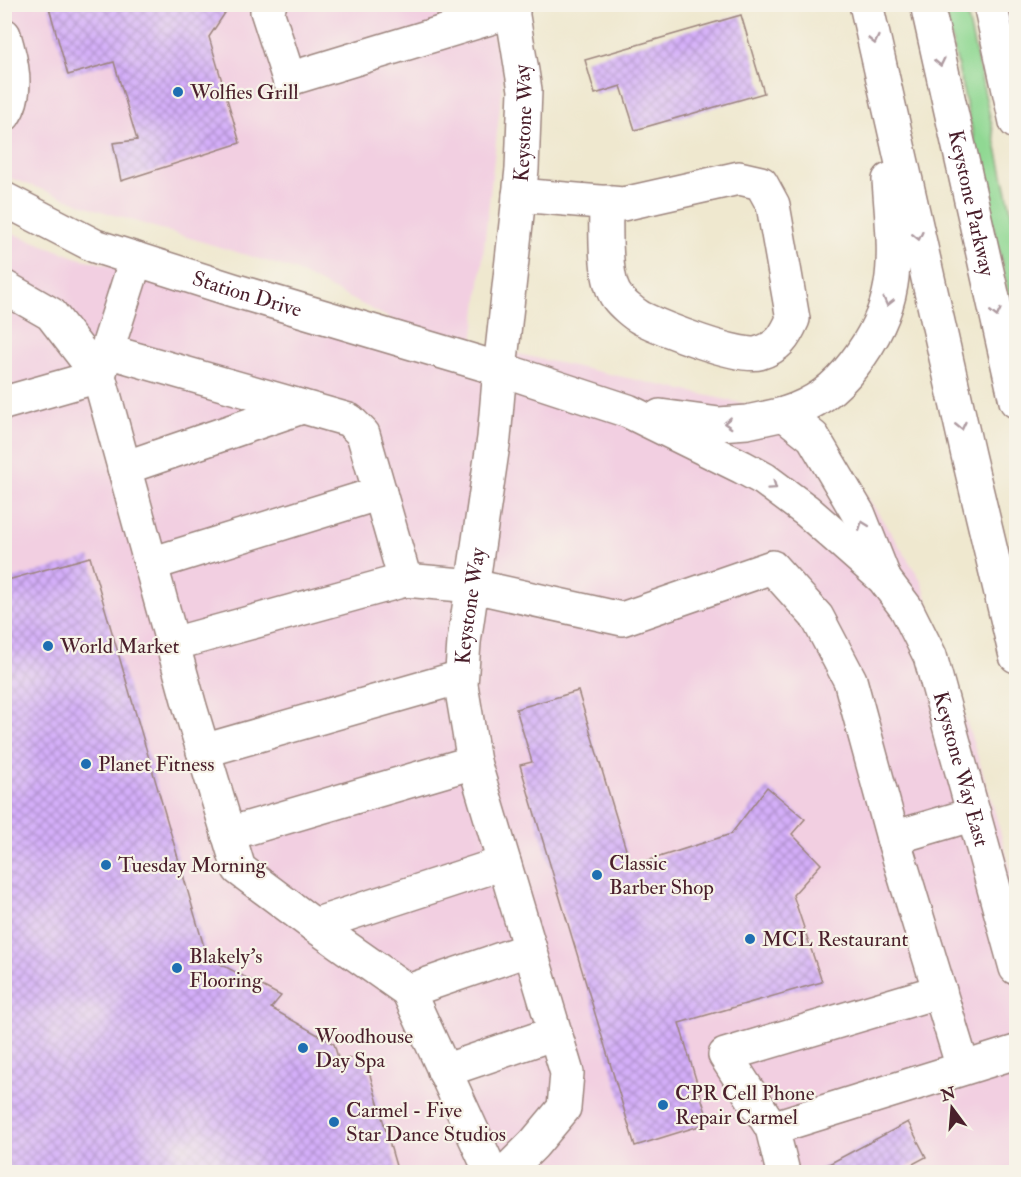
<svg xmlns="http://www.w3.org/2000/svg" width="1021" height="1177" viewBox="0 0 1021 1177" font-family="'IM FELL Double Pica',serif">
<defs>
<pattern id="building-cross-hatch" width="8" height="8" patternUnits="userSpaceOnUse" patternTransform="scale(1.5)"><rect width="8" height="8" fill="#d4aff9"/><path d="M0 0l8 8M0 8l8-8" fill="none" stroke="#ae8eca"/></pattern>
</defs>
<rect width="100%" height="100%" fill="#f7f3e8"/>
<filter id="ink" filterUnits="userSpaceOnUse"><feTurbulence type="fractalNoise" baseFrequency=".0167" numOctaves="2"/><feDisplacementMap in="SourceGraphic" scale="12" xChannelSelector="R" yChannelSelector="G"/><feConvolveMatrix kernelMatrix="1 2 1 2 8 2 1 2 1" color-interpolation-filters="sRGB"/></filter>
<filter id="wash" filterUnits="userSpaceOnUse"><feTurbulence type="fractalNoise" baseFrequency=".008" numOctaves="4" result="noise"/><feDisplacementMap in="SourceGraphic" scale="24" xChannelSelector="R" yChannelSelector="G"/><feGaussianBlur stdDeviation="1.35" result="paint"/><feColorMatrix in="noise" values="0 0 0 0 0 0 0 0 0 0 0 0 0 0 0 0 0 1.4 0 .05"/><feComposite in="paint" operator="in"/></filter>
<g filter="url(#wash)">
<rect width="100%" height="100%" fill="#efe8cf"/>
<!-- built -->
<path fill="#f2cfe1" d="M 5,5 L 485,5 L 504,71 L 473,344 L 818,420 L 921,580 L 991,798 L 1016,890 L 1016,1172 L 5,1172 L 4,230 L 78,258 L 417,332 L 292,269 L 98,210 L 5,176 Z"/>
<!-- green -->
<path fill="#90d893" stroke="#6d7c5f" stroke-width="1.5" d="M 944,5 L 965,5 L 1016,233 L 1016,326 Z"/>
<g id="blocks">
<!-- building -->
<g fill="url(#building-cross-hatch)">
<path d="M 48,4 L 231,4 L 209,37 L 240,143 L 121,181 L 113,143 L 137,140 L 114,62 L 68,75 Z"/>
<path d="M 741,15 L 764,93 L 635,130 L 621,86 L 595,94 L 585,60 Z"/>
<path d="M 90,557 L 207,957 L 281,996 L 271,1008 L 334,1044 L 339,1061 L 364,1054 L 398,1173 L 4,1173 L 4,581 Z"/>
<path d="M 578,691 L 631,866 L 731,834 L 767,787 L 805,819 L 792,834 L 821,864 L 793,895 L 822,982 L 679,1023 L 709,1123 L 635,1146 L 520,765 L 532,762 L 516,709 Z"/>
<path d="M 908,1122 L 926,1157 L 896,1173 L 812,1173 Z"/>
</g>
</g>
</g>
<g filter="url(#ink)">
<use href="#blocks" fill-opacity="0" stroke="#9c847d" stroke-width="1.5"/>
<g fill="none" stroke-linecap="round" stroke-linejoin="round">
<!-- minor casing -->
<g stroke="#9c847d" stroke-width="36">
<g id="minor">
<path d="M 270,4 L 267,11 L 289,79 L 513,11"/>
<path d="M 4,35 C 11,59 20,92 4,115"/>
<path d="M 519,195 L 623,204 L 739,178 L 761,183 L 773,205 L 793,319 C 785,337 779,347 759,353 C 739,359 662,328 641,318 C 634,314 622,304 617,297 C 603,279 606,225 606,202"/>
<path id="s1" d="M 4,199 L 95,246 L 233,290 L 500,369 L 628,411 L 742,467 L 764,479 L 807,511 L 884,579 L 906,608 L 930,656 L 1016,968"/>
<path d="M 4,287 L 51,314 L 99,376 L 190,707 L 239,869 L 314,925 L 408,991 L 491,1172"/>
<path d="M 107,351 L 349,420 L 363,434 L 405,580"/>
<path d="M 100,372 L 136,259"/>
<path d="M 4,403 L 99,376"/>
<path d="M 660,416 L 719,424 L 747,422 L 784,414 L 813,437 L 859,515 L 883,575"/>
<path d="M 124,468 L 302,407"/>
<path d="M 151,564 L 380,493"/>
<path d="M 173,644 L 405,580 L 473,586 L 622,619 L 772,567 L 817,617 L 850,680 L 893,838 L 974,814"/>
<path d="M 203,751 L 461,677"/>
<path d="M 228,834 L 474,762"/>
<path d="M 893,838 L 963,1068"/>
<path d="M 314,925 L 504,863"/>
<path d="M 408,991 L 530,949"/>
<path d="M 444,1071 L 555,1033"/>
<path d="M 772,1128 L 725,1055 L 940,991"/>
<path id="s2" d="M 506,1172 L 534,1144 L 564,1108 L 567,1073 L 474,762 L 461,685 L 464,642 L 494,438 L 500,369 L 522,169 L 525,90 L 511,4"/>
<path d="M 783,1172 L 772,1128 L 1016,1052"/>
</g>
</g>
<!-- major casing -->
<g stroke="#9c847d" stroke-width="36">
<g id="major">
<path d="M 866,4 L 968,455 L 1016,656"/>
<path d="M 784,414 C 815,404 835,389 854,364 C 904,300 894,254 889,180"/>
</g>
</g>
<!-- highway casing -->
<g stroke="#9c847d" stroke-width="36">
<g id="highway">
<path id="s3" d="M 927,4 L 1016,401"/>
<path d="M 990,4 L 1016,122"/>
</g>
</g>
<!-- minor -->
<use href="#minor" stroke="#fff" stroke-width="33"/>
<!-- major -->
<use href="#major" stroke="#fff" stroke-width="33"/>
<!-- highway -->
<use href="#highway" stroke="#fff" stroke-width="33"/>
</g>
<!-- one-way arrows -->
<defs><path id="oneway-chevron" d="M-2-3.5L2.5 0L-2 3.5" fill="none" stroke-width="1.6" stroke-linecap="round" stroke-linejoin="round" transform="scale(1.5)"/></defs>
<g stroke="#ae9aa0">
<use href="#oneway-chevron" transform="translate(874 40) rotate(77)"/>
<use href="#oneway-chevron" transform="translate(940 62) rotate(78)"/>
<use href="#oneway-chevron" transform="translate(918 236) rotate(77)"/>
<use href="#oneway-chevron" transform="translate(888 302) rotate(104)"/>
<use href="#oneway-chevron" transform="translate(996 313) rotate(77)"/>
<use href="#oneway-chevron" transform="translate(728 423) rotate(177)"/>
<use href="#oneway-chevron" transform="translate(961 426) rotate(77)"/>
<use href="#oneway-chevron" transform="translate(773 486) rotate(35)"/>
<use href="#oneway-chevron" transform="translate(863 525) rotate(-111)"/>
</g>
</g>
<!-- markers -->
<g fill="#1f6fb2" stroke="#f7f3e8" stroke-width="2">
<circle cx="178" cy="92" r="6"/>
<circle cx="48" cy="646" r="6"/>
<circle cx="86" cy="764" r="6"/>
<circle cx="106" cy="865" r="6"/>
<circle cx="597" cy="875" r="6"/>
<circle cx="750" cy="939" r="6"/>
<circle cx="177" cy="968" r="6"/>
<circle cx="303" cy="1048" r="6"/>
<circle cx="663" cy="1105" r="6"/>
<circle cx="334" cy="1122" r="6"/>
</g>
<g text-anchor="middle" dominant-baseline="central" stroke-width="4.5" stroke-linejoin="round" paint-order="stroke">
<!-- poi labels -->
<g font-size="21" fill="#4a1f2b" stroke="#f7f3e8" text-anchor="start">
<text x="190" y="92">Wolfies Grill</text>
<text x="60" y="646">World Market</text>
<text x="98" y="764">Planet Fitness</text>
<text x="609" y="863">Classic<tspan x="609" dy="24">Barber Shop</tspan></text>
<text x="118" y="865">Tuesday Morning</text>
<text x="762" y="939">MCL Restaurant</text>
<text x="189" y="956">Blakely's<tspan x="189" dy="24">Flooring</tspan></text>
<text x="315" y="1036">Woodhouse<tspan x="315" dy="24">Day Spa</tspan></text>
<text x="675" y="1093">CPR Cell Phone<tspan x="675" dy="24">Repair Carmel</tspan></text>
<text x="346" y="1110">Carmel - Five<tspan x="346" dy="24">Star Dance Studios</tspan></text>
</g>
<!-- street labels -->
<g font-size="21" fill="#4a1f2b" stroke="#f7f3e8">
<text stroke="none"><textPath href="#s2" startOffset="1090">Keystone Way</textPath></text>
<text stroke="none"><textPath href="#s3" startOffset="204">Keystone Parkway</textPath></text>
<text stroke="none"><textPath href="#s1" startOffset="262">Station Drive</textPath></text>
<text stroke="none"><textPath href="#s2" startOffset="604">Keystone Way</textPath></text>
<text stroke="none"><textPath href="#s1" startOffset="1176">Keystone Way East</textPath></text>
</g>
</g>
<!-- margin -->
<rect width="1021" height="1177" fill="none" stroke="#f7f3e8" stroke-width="24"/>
<!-- north arrow -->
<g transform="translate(952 1108) rotate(344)" stroke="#f7f3e8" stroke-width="4.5" paint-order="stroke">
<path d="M0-4.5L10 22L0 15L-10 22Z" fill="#4a1f2b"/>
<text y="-9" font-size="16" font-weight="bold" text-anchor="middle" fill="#4a1f2b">N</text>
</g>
</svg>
